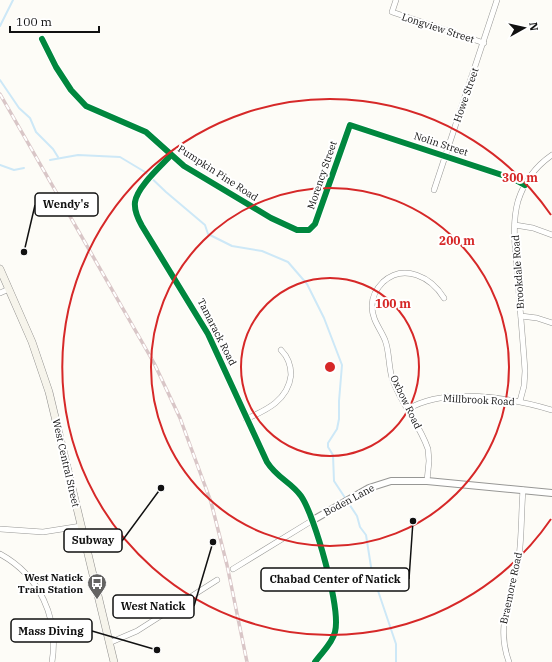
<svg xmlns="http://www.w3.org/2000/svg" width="552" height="662" viewBox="0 0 552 662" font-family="'IBM Plex Serif',serif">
<rect width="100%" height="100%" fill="#fdfcf7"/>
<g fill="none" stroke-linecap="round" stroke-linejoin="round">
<!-- stream -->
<g stroke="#cde8f7" stroke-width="2">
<path d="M 0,26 L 13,0"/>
<path d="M 0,80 L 19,108 L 30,118 L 36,132 L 53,149 L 58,157"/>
<path d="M 50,160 L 78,155 L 120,157 L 145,172 L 166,192 L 205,225 L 208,234 L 232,246 L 262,251 L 288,262 L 307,284 L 324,318 L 342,365 L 339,401 L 339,419 L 337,429 L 328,443 L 328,447 L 333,455 L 334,481 L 357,516 L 360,527 L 366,535 L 372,573 L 396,644 L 396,662"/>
<path d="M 0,165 L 14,170 L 24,168"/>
</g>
<!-- minor casing -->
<g stroke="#979795" stroke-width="6">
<g id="minor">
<path d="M 396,0 L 392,12 L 484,43"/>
<path d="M 42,39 L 56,67 L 71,90 L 86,106 L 146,132 L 184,166 L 271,218 L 297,230 L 309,230 L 315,224 L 350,125 L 514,179 L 525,185"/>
<path d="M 171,155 C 161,166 137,187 135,202 C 134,210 138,219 142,226 L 208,334 L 267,462 C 277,478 291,482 301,496 C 315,516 341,609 335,632 C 332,644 322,652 315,662"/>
<path d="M 434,190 L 497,0"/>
<path d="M 515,225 L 533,228 L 552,235"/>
<path d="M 0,293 L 9,289"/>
<path d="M 521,316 L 537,318 L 552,323"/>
<path d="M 520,401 L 524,386 L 525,371 C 523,341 520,310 518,280 C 516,254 511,226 518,201 C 524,182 536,166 552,155"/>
<path d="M 408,409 C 447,386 511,398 552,410"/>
<path d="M 246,419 C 267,410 288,400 291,375 C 291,365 288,357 281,350"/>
<path d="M 427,481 L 429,461 L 428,449 C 420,425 402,405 393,381 C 388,368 390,353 385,340 C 380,328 372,320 372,306 C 372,297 377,288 383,282 C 404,263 431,277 444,298"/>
<path d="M 0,529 L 43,532 L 81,526"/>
<path d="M 0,554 C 40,576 59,618 52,662"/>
<path d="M 233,569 L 313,520"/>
<path d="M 109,643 L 137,631 L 217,580"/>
<path d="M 509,662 C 495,624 512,600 518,564 C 522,540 521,514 523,490"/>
</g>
</g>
<!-- tertiary casing -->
<g stroke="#979795" stroke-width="8">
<path id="tertiary" d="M 313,520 L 369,488 L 391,481 L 427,481 L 552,493"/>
</g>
<!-- secondary casing -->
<g stroke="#8e8d8b" stroke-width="8">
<path id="secondary" d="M 0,269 L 32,342 L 49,392 L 114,662"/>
</g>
<!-- minor -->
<use href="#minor" stroke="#fffffe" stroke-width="5"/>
<!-- tertiary -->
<use href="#tertiary" stroke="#fffffe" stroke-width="6"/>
<!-- secondary -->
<use href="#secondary" stroke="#f6f4eb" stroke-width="7"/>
<!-- rail casing -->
<g stroke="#d9c6c7" stroke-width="3.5">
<path id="rail" d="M 0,94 L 154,363 L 180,418 L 211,502 L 227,565 L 247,662"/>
</g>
<!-- rail -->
<use href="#rail" stroke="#fff" stroke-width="2" stroke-dasharray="6" stroke-linecap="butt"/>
<!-- cycleway casing -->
<g stroke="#fff" stroke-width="8">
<g id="cycleway">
<path d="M 42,39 L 56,67 L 71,90 L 86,106 L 146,132 L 184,166 L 271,218 L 297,230 L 309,230 L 315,224 L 350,125 L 514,179 L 525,185"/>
<path d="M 171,155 C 161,166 137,187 135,202 C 134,210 138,219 142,226 L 208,334 L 267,462 C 277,478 291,482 301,496 C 315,516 341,609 335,632 C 332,644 322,652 315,662"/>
</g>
</g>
<!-- cycleway -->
<use href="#cycleway" stroke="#00873e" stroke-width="6"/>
</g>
<!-- distance rings -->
<g fill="none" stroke="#d62828" stroke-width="2">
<circle cx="330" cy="367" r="89"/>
<circle cx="330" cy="367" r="179"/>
<path d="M551 519A268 268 0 1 1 551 215"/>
</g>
<!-- icons -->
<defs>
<g id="bus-pin" transform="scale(1)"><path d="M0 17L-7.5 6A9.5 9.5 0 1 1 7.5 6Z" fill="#646362" stroke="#fff"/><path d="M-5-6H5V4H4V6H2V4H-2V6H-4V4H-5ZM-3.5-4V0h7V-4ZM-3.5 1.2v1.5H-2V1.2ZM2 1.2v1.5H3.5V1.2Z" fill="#fff"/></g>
</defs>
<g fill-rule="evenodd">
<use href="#bus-pin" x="97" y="583"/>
</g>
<g text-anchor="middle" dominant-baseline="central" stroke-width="4" stroke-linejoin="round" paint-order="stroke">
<!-- street labels -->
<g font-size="10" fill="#111" stroke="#fff">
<text transform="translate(438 28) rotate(18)">Longview Street</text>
<text transform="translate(466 95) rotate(-71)">Howe Street</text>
<text transform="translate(441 144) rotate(18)">Nolin Street</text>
<text transform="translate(218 173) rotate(33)">Pumpkin Pine Road</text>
<text transform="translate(322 175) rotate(-71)">Morency Street</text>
<text transform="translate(518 272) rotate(-94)">Brookdale Road</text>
<text transform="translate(217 332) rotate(63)">Tamarack Road</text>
<text transform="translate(479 400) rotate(3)">Millbrook Road</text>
<text transform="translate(406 402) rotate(64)">Oxbow Road</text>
<text transform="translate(66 463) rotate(77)">West Central Street</text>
<text transform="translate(349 500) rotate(-28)">Boden Lane</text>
<text transform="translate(511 588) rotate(-78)">Braemore Road</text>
</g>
<!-- poi labels -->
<g font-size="10" font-weight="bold" fill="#111" stroke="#fff" text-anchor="end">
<text x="83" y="577">West Natick<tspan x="83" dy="12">Train Station</tspan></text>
</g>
</g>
<circle cx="330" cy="367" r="6" fill="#d62828" stroke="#fff" stroke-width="2"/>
<g font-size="12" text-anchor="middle" font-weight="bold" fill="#d62828" stroke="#fff" stroke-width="4" stroke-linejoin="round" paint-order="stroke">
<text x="520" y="182">300 m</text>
<text x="457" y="245">200 m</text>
<text x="393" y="308">100 m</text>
</g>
<!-- callouts -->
<path fill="none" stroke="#111" stroke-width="1.5" d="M24 252L35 205M161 488L122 541M413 521L409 579M213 542L194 606M157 650L92 631"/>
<g fill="#111" stroke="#fff" stroke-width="1.5">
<circle cx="24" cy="252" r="4"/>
<circle cx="161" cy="488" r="4"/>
<circle cx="413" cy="521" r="4"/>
<circle cx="213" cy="542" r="4"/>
<circle cx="157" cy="650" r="4"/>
</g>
<g fill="#fff" stroke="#111" stroke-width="1.5">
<rect x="35" y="193" width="63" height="23" rx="4"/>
<rect x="64" y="529" width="58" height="23" rx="4"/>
<rect x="261" y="568" width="148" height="23" rx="4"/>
<rect x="113" y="595" width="81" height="23" rx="4"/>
<rect x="11" y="619" width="81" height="23" rx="4"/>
</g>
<g font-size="11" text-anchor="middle" font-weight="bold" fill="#111">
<text x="66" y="208">Wendy's</text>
<text x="93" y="544">Subway</text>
<text x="335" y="583">Chabad Center of Natick</text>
<text x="153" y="610">West Natick</text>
<text x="51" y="635">Mass Diving</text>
</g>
<!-- north arrow -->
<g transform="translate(524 28) rotate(82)" stroke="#ffffff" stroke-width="3" paint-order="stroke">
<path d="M0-3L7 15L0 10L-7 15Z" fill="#111111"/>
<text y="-6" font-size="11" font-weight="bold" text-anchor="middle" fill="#111111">N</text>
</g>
<!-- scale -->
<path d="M10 26v6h89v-6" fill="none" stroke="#111111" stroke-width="2"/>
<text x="16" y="26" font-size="12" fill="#111111" stroke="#ffffff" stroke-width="3" paint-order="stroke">100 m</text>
</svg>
